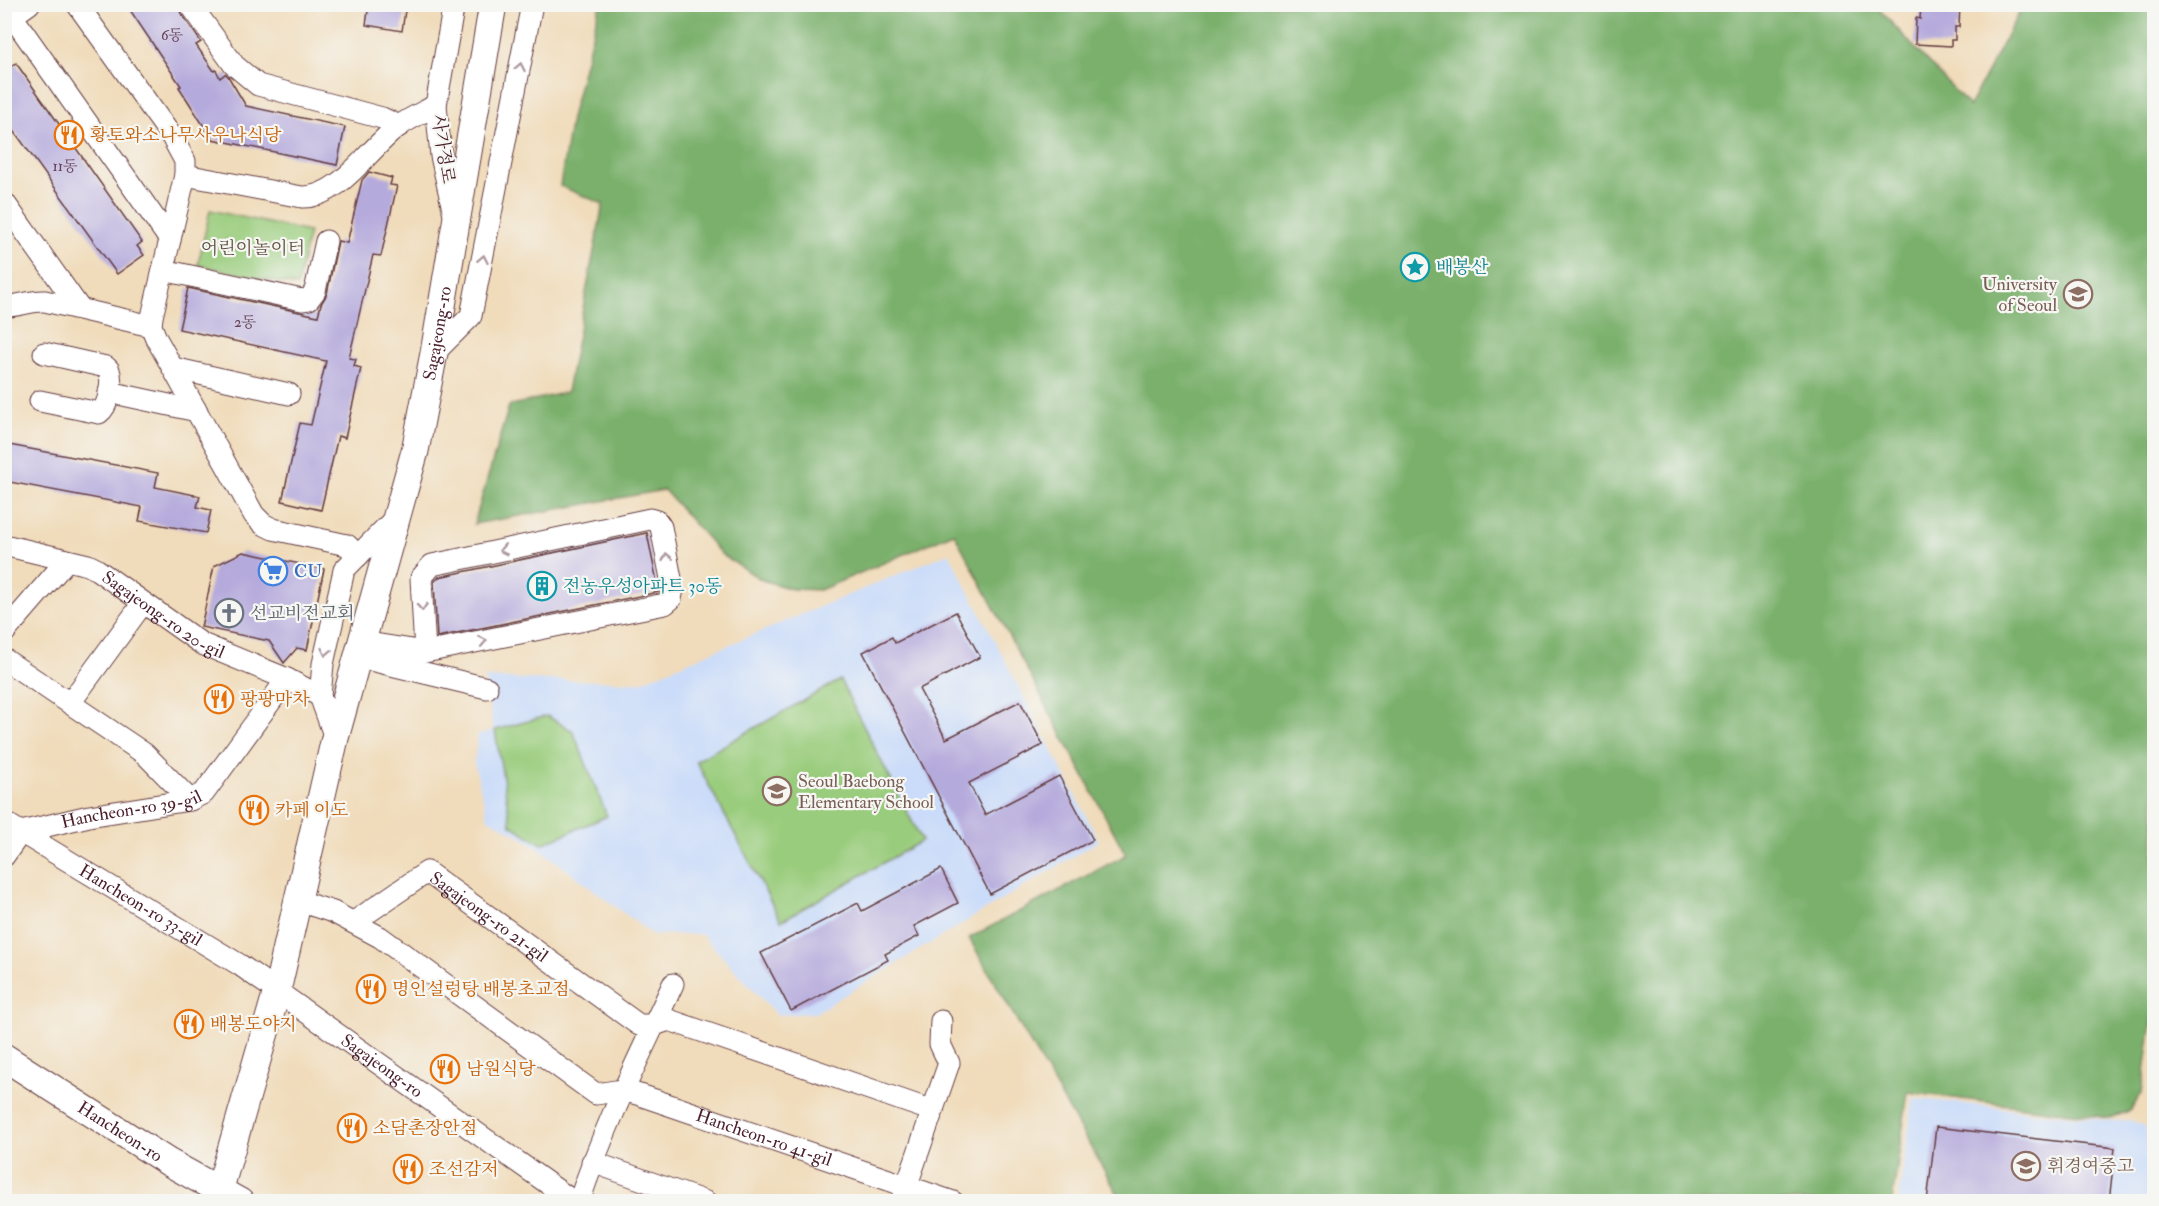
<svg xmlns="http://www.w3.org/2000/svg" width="2159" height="1206" viewBox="0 0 2159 1206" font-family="'IM FELL Double Pica','Noto Serif KR',serif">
<rect width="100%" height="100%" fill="#f6f6f2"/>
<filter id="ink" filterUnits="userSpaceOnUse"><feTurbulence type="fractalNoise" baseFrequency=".0167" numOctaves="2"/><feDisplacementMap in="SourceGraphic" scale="12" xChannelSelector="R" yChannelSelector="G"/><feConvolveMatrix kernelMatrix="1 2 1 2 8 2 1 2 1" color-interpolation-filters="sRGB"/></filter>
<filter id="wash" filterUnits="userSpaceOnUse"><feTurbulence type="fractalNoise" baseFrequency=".008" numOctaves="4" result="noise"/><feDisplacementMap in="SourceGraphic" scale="24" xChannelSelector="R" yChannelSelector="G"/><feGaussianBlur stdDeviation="1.35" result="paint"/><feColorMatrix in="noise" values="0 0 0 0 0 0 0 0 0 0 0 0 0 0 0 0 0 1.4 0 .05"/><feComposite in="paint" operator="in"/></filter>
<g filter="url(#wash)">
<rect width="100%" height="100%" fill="#f0dbba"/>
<!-- built -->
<g fill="#cadcf9">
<path d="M 949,553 L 1099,841 L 815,1013 L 777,1015 L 701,934 L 653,935 L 536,846 L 488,818 L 474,763 L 478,735 L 493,730 L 485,678 L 640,682 Z"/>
<path d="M 1913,1098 L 2115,1121 L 2130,1120 L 2143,1126 L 2146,1131 L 2152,1201 L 1898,1202 Z"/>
</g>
<!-- green -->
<g fill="#99cc7c" stroke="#727654" stroke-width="1.5">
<path d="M 210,210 L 309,232 L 297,286 L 198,265 Z"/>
<path d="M 840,680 L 922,841 L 781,921 L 696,761 Z"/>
<path d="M 547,716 L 573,731 L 607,816 L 542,844 L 511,825 L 495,730 Z"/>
</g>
<!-- forest -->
<path fill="#7ab06c" stroke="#62684c" stroke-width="1.5" d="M 600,5 L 1875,5 L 1969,106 L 2023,5 L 2154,5 L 2154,1008 L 2142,1093 L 2130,1111 L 2110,1118 L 1908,1092 L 1892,1201 L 1122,1201 L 969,938 L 1126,855 L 954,533 L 820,590 L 792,589 L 762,580 L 722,555 L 664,490 L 474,524 L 509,406 L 567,392 L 603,204 L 560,186 L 571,118 Z"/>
<g id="blocks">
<!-- building -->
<g fill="#b5aadc">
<path d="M 126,4 L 175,4 L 201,42 L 196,45 L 214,71 L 216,70 L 220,78 L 225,74 L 228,76 L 246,106 L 345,127 L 337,165 L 212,139 L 179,87 L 181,86 Z"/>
<path d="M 369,4 L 406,4 L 402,31 L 366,25 Z"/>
<path d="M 1921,4 L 1960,4 L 1959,27 L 1955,27 L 1955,40 L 1951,40 L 1951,46 L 1915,44 L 1916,18 L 1920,19 Z"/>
<path d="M 16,63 L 142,242 L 137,246 L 144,255 L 117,274 L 4,117 L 4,71 Z"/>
<path d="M 369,172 L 392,178 L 390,185 L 397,186 L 381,256 L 373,255 L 349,358 L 356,359 L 354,366 L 361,368 L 345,438 L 338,436 L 321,510 L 282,501 L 300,423 L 311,425 L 326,361 L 179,329 L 188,288 L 318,316 L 321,304 L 327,294 L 338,241 L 347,243 L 362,180 Z"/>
<path d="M 4,444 L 158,473 L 155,487 L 200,496 L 197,507 L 211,510 L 206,533 L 139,521 L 142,507 L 4,481 Z"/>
<path d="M 647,533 L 659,592 L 437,637 L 434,582 L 439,577 Z"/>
<path d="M 243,552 L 324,569 L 307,650 L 297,648 L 284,663 L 269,641 L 201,627 L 214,566 Z"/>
<path d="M 956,612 L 980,657 L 919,689 L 946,739 L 1020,701 L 1043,745 L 969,783 L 985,815 L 1059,776 L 1093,840 L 990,894 L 863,652 L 892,637 L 895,643 Z"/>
<path d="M 941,869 L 958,903 L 914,926 L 919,936 L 885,954 L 888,960 L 791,1011 L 761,953 L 858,903 L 862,911 Z"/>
<path d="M 1936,1127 L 2115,1148 L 2109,1202 L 1927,1202 Z"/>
</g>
</g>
</g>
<g filter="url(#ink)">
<use href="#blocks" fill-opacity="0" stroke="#633b40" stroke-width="1.5"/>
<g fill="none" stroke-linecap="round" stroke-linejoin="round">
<!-- minor casing -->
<g stroke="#633b40" stroke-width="23">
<g id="minor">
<path d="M 29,4 L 12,16 L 170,240"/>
<path d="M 77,4 L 172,137 L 185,161 L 185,175 L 152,317 L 151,326 L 156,338 L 254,515 L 263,524 L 273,529 L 347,545 L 358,556"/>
<path d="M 190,4 L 234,65 L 258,85 L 382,118 L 399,126"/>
<path d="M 454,4 L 436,105 L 441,156 L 454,214"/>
<path d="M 185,175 L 302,197 C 341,198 369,147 399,126 C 410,118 424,112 436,105"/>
<path d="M 4,202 L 80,309"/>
<path d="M 163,270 L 302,300 L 309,299 L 315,291 L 326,241"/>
<path d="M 4,306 C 18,307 31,300 45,301 L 151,326"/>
<path d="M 434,353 L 471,316 L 532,4"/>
<path d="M 173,368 L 289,394"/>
<path d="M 109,392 L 197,411"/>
<path d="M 40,401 L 99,413 C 109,406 113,382 109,370 L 106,367 L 44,353"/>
<path id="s1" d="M 4,545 L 88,565 L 96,569 L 202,644 L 287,679 L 320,696"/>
<path d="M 4,633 L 67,560"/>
<path d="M 362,642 L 425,652 L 665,604 L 671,599 L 673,589 L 661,527 L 657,521 L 650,519 L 432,565 L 421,578 L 425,652"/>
<path d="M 358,657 L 487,688"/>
<path d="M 4,659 L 145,754 L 190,800"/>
<path d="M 70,703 L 143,603"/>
<path d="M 335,738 L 320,696 L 323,664 L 344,570 L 397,516"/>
<path id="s2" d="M 4,822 L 240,965 L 574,1202"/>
<path id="s3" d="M 4,856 L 21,832 L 89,816 L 190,800 L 204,793 L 287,679"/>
<path id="s4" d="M 299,901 L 333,912 L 380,937 L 596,1094 L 622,1090 L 640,1095 L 953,1202"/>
<path id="s5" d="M 354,922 L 427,872 L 639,1025 L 654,1025 L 669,1020 L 933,1111"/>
<path d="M 592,1162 L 706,1202"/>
<path d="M 579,1202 C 604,1126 640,1056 673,984"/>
<path d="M 901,1202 L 949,1063 L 940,1044 L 941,1021"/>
</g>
</g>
<!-- major casing -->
<g stroke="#633b40" stroke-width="29">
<g id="major">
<path id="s6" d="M 4,1057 L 168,1162 L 240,1202"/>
<path id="s7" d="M 216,1202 L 277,991 L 335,738 L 415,451 L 434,353 L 493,4"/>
</g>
</g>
<!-- minor -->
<use href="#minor" stroke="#fff" stroke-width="21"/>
<!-- major -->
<use href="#major" stroke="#fff" stroke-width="27"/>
</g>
<!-- one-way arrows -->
<defs><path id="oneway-chevron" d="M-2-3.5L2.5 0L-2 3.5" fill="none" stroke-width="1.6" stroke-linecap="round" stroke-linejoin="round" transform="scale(1.5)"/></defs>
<g stroke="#ae9aa0">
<use href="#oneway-chevron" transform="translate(520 67) rotate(-79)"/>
<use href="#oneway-chevron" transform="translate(483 259) rotate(-79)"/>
<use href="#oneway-chevron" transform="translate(503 550) rotate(168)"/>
<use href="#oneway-chevron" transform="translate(667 557) rotate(-102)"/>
<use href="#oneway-chevron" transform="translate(422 607) rotate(86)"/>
<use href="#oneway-chevron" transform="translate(483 641) rotate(-11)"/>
<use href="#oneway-chevron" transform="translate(326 652) rotate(102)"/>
</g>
</g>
<!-- icons -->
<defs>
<g id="restaurant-ring" transform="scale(1.5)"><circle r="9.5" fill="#f6f6f2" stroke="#e8710a" stroke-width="1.5"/><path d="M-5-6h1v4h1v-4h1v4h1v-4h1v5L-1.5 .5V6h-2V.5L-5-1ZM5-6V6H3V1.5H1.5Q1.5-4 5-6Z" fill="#e8710a"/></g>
<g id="sight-ring" transform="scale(1.5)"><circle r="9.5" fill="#f6f6f2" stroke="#0f9aa8" stroke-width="1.5"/><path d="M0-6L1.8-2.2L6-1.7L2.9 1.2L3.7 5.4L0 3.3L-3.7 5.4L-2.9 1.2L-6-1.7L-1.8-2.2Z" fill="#0f9aa8"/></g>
<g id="university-ring" transform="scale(1.5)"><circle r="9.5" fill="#f6f6f2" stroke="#8d6e63" stroke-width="1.5"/><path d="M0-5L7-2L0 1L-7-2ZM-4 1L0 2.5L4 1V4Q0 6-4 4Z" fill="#8d6e63"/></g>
<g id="supermarket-ring" transform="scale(1.5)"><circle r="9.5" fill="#f6f6f2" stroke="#3f7fe0" stroke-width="1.5"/><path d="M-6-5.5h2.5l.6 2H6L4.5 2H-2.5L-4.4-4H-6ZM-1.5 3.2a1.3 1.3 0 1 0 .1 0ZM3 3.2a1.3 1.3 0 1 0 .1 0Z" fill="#3f7fe0"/></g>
<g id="building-ring" transform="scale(1.5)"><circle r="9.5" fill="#f6f6f2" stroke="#0f9aa8" stroke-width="1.5"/><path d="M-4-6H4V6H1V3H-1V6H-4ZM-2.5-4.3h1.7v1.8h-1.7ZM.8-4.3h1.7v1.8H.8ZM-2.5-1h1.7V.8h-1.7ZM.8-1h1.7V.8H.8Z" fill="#0f9aa8"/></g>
<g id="church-ring" transform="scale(1.5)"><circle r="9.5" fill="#f6f6f2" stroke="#6b7280" stroke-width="1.5"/><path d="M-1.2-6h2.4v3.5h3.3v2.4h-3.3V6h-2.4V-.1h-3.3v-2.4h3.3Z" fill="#6b7280"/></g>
<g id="school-ring" transform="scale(1.5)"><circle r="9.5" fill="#f6f6f2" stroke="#8d6e63" stroke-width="1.5"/><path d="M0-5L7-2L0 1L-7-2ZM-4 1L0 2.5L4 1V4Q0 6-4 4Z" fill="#8d6e63"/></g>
</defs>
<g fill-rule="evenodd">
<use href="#restaurant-ring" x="69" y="135"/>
<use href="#sight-ring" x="1415" y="267"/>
<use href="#university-ring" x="2078" y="294"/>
<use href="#supermarket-ring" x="273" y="571"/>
<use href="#building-ring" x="542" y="586"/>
<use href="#church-ring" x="229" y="613"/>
<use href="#restaurant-ring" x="219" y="699"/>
<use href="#school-ring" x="777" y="791"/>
<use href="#restaurant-ring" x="254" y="810"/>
<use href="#restaurant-ring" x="371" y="989"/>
<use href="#restaurant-ring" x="189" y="1024"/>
<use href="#restaurant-ring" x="445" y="1069"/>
<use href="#restaurant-ring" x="352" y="1128"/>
<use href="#school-ring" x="2026" y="1166"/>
<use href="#restaurant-ring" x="408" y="1169"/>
</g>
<g text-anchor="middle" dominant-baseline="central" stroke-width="4.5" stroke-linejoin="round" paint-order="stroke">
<!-- number labels -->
<g font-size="15" fill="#654257">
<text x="172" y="35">6동</text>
<text x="65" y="166">11동</text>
<text x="245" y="322">2동</text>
</g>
<!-- food labels -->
<g font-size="18" fill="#c56008" stroke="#f6f6f2" text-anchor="start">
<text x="90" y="135">황토와소나무사우나식당</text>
<text x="240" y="699">팡팡마차</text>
<text x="275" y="810">카페 이도</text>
<text x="392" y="989">명인설렁탕 배봉초교점</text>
<text x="210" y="1024">배봉도야지</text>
<text x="466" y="1069">남원식당</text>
<text x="373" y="1128">소담촌장안점</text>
<text x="429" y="1169">조선감저</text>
</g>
<!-- street labels -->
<g font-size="18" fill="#4a1f2b" stroke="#f6f6f2">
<text transform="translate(443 149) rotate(81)">사가정로</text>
<text stroke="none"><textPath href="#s7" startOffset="897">Sagajeong-ro</textPath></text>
<text stroke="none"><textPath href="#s1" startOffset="177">Sagajeong-ro 20-gil</textPath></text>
<text stroke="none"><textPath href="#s3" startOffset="142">Hancheon-ro 39-gil</textPath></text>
<text stroke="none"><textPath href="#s2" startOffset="160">Hancheon-ro 33-gil</textPath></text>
<text stroke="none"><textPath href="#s5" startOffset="165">Sagajeong-ro 21-gil</textPath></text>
<text stroke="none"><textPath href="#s2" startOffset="450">Sagajeong-ro</textPath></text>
<text stroke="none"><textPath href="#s6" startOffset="138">Hancheon-ro</textPath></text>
<text stroke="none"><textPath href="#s4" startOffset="532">Hancheon-ro 41-gil</textPath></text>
</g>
<!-- park labels -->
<g font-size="18" fill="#625343" stroke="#f6f6f2">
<text x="253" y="248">어린이놀이터</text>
</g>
<!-- culture labels -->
<g font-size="18" fill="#0d838f" stroke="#f6f6f2" text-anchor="start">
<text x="1436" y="267">배봉산</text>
<text x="563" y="586">전농우성아파트 30동</text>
</g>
<!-- education labels -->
<g font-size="18" fill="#785e54" stroke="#f6f6f2" text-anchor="start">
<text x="2057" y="284" text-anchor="end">University<tspan x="2057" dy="21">of Seoul</tspan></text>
<text x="798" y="781">Seoul Baebong<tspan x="798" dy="21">Elementary School</tspan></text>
<text x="2047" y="1166">휘경여중고</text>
</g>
<!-- shop labels -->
<g font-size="18" fill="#366cbe" stroke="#f6f6f2" text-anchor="start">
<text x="294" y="571">CU</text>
</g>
<!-- worship labels -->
<g font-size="18" fill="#5b616d" stroke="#f6f6f2" text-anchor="start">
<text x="250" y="613">선교비전교회</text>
</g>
</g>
<!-- margin -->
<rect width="2159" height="1206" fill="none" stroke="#f6f6f2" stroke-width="24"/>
</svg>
